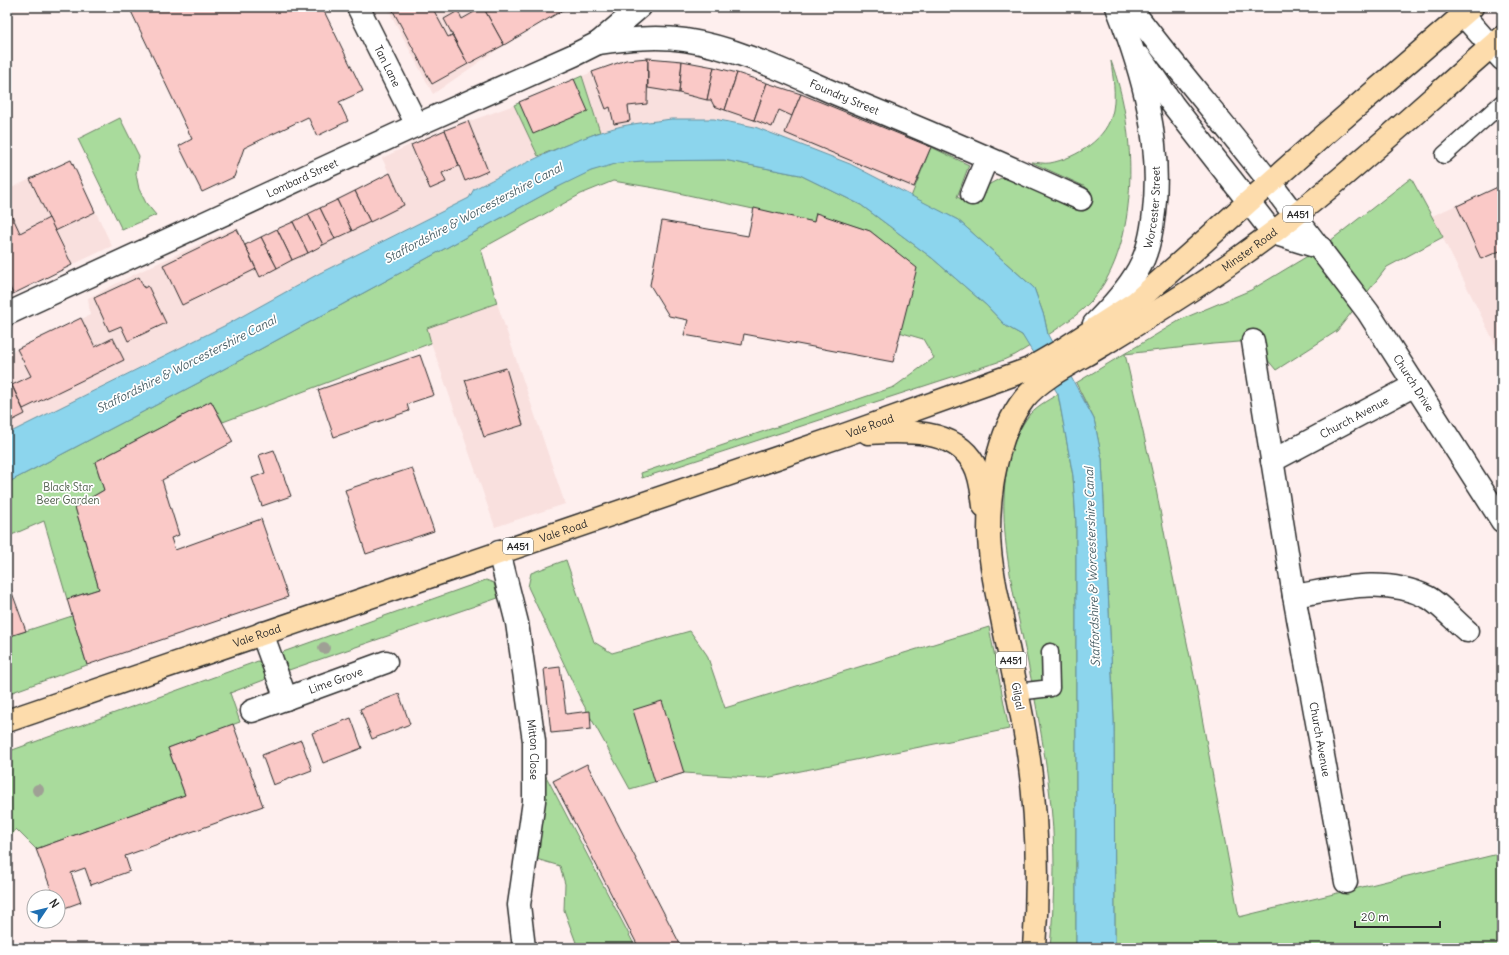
<svg xmlns="http://www.w3.org/2000/svg" width="1509" height="955" viewBox="0 0 1509 955" font-family="Delius,sans-serif">
<rect width="100%" height="100%" fill="#feefee"/>
<filter id="ink" filterUnits="userSpaceOnUse"><feTurbulence type="fractalNoise" baseFrequency=".025" numOctaves="2"/><feDisplacementMap in="SourceGraphic" scale="8" xChannelSelector="R" yChannelSelector="G"/><feConvolveMatrix kernelMatrix="1 2 1 2 8 2 1 2 1" color-interpolation-filters="sRGB"/></filter>
<g filter="url(#ink)">
<!-- built -->
<g fill="#f9e0de">
<path d="M 387,7 L 568,7 L 504,45 L 433,94 Z"/>
<path d="M 648,58 L 705,65 L 734,72 L 804,95 L 931,147 L 911,197 L 850,164 L 755,127 L 714,119 L 615,127 L 600,132 L 582,76 L 626,60 Z"/>
<path d="M 514,105 L 538,156 L 474,189 L 469,198 L 333,266 L 228,324 L 7,434 L 7,354 L 90,315 L 88,298 L 141,271 L 236,227 L 245,245 L 389,173 L 382,158 L 429,136 Z"/>
<path d="M 71,160 L 112,246 L 7,296 L 7,190 Z"/>
<path d="M 1502,185 L 1502,358 L 1432,216 Z"/>
<path d="M 497,303 L 565,504 L 495,527 L 426,328 Z"/>
</g>
<!-- green -->
<g fill="#a9db9c" stroke="#6a8364">
<path d="M 1111,61 C 1135,124 1140,226 1103,285 C 1090,307 1069,321 1048,335 L 1044,316 L 1034,288 L 958,220 L 911,197 L 931,147 L 969,165 L 957,197 L 977,206 L 988,185 L 1001,178 L 1009,179 L 1078,208 L 1086,187 L 1031,162 C 1037,162 1044,164 1050,163 C 1076,158 1108,139 1113,110 C 1116,93 1113,78 1111,61 Z"/>
<path d="M 582,76 L 600,132 L 538,156 L 514,105 Z"/>
<path d="M 120,118 L 139,156 L 136,174 L 139,189 L 146,203 L 156,215 L 122,230 L 78,139 Z"/>
<path d="M 690,160 L 724,160 L 800,175 L 861,205 L 932,258 L 986,305 L 1006,326 L 1022,335 L 1030,346 L 1015,355 L 1001,361 L 642,478 L 641,473 L 894,387 L 934,358 L 923,339 L 899,332 L 916,268 L 870,231 L 816,214 L 814,222 L 655,188 L 613,181 L 581,194 L 481,249 L 497,303 L 427,328 L 431,343 L 223,422 L 211,401 L 95,462 L 104,490 L 75,507 L 99,589 L 67,599 L 44,521 L 7,537 L 7,483 L 200,382 L 556,188 C 573,179 591,169 610,165 C 636,159 664,160 690,160 Z"/>
<path d="M 1411,178 L 1443,237 L 1387,267 L 1337,331 L 1276,370 L 1252,341 L 1213,344 L 1125,354 L 1155,484 L 1170,563 L 1195,680 L 1239,917 L 1502,853 L 1502,948 L 1115,948 L 1114,720 L 1102,459 L 1094,419 L 1076,383 L 1182,319 L 1251,290 L 1321,248 Z"/>
<path d="M 1058,394 L 1073,476 L 1076,522 L 1076,948 L 1050,948 C 1055,894 1056,841 1049,788 C 1044,746 1036,704 1028,663 C 1014,593 982,482 1027,418 C 1034,407 1047,401 1058,394 Z"/>
<path d="M 566,560 L 594,642 L 612,653 L 690,631 L 707,655 L 725,708 L 989,627 L 1009,729 L 766,778 L 684,773 L 630,789 L 581,700 L 528,587 L 531,573 Z"/>
<path d="M 486,580 L 494,583 L 498,598 L 286,671 L 281,655 L 283,652 Z"/>
<path d="M 72,616 L 87,665 L 7,694 L 7,637 Z"/>
<path d="M 258,661 L 262,663 L 267,677 L 264,680 L 230,693 L 240,722 L 168,748 L 185,795 L 36,849 L 16,829 L 7,841 L 7,752 Z"/>
<path d="M 534,755 L 548,780 L 636,948 L 578,948 L 564,910 L 565,884 L 560,866 L 526,856 Z"/>
</g>
<!-- water -->
<path fill="#8cd5ed" stroke="#65919f" d="M 671,119 L 714,119 L 755,127 L 850,164 L 958,220 L 1034,288 L 1044,316 L 1048,335 L 1094,419 L 1102,459 L 1114,720 L 1115,948 L 1076,948 L 1076,522 L 1073,476 L 1058,394 L 1022,335 L 1006,326 L 986,305 L 932,258 L 861,205 L 800,175 L 724,160 L 642,161 L 619,163 L 591,171 L 556,188 L 200,382 L 7,483 L 7,434 L 228,324 L 320,273 L 469,198 L 474,189 C 520,166 565,142 614,128 C 632,123 652,122 671,119 Z"/>
<!-- building -->
<g fill="#fac9c7" stroke="#2b2b2b">
<path d="M 129,7 L 322,7 L 363,91 L 339,102 L 348,121 L 317,136 L 308,117 L 244,148 L 234,177 L 202,192 L 179,146 L 192,139 Z"/>
<path d="M 391,7 L 432,7 L 448,37 L 452,35 L 468,64 L 432,84 Z"/>
<path d="M 483,7 L 568,7 L 504,45 Z"/>
<path d="M 483,7 L 504,45 L 468,64 L 444,19 L 458,11 L 462,19 Z"/>
<path d="M 648,58 L 647,104 L 628,106 L 630,121 L 614,124 L 610,107 L 606,109 L 592,72 L 626,60 Z"/>
<path d="M 648,58 L 682,61 L 679,93 L 648,88 Z"/>
<path d="M 682,61 L 714,67 L 707,100 L 679,93 Z"/>
<path d="M 714,67 L 737,73 L 725,110 L 714,106 L 711,100 L 707,100 Z"/>
<path d="M 737,73 L 767,83 L 754,120 L 725,110 Z"/>
<path d="M 574,79 L 588,111 L 533,134 L 519,102 Z"/>
<path d="M 767,83 L 801,94 L 792,116 L 779,110 L 772,127 L 754,120 Z"/>
<path d="M 801,94 L 931,147 L 914,187 L 785,133 Z"/>
<path d="M 468,121 L 488,171 L 465,181 L 445,130 Z"/>
<path d="M 445,130 L 459,166 L 442,173 L 446,182 L 430,189 L 411,145 Z"/>
<path d="M 71,160 L 95,212 L 55,231 L 30,179 Z"/>
<path d="M 390,173 L 404,205 L 370,222 L 355,191 Z"/>
<path d="M 1502,185 L 1502,250 L 1481,259 L 1457,206 Z"/>
<path d="M 355,191 L 370,222 L 352,231 L 337,200 Z"/>
<path d="M 337,200 L 352,231 L 335,239 L 320,208 Z"/>
<path d="M 7,205 L 20,233 L 49,218 L 72,265 L 13,294 L 7,282 Z"/>
<path d="M 320,208 L 335,239 L 323,245 L 308,214 Z"/>
<path d="M 754,208 L 814,222 L 816,213 L 870,231 L 917,268 L 893,362 L 744,334 L 742,345 L 684,335 L 688,320 L 669,316 L 650,285 L 662,221 L 748,236 Z"/>
<path d="M 308,214 L 323,245 L 308,253 L 293,222 Z"/>
<path d="M 293,222 L 308,253 L 292,260 L 277,229 Z"/>
<path d="M 237,229 L 256,269 L 182,305 L 163,265 Z"/>
<path d="M 277,229 L 292,260 L 277,268 L 261,237 Z"/>
<path d="M 261,237 L 277,268 L 260,277 L 245,245 Z"/>
<path d="M 139,277 L 144,288 L 148,286 L 166,323 L 128,341 L 121,326 L 109,331 L 94,298 Z"/>
<path d="M 7,282 L 13,294 L 7,296 Z"/>
<path d="M 81,318 L 95,347 L 113,338 L 124,360 L 23,409 L 12,385 L 31,376 L 17,349 Z"/>
<path d="M 420,355 L 434,395 L 407,404 L 409,411 L 334,437 L 318,390 Z"/>
<path d="M 506,368 L 523,425 L 484,437 L 465,380 Z"/>
<path d="M 7,375 L 25,414 L 7,423 Z"/>
<path d="M 211,401 L 233,442 L 162,480 L 179,535 L 171,538 L 175,550 L 261,519 L 288,597 L 87,665 L 67,599 L 99,589 L 75,507 L 104,490 L 95,462 Z"/>
<path d="M 274,450 L 291,496 L 262,506 L 252,478 L 265,473 L 259,455 Z"/>
<path d="M 412,468 L 434,531 L 366,554 L 345,490 Z"/>
<path d="M 7,579 L 26,631 L 7,637 Z"/>
<path d="M 560,667 L 566,714 L 590,711 L 591,729 L 551,733 L 544,669 Z"/>
<path d="M 399,694 L 410,724 L 372,739 L 360,709 Z"/>
<path d="M 662,701 L 684,773 L 655,782 L 633,710 Z"/>
<path d="M 351,718 L 362,748 L 323,763 L 312,733 Z"/>
<path d="M 233,724 L 263,806 L 125,856 L 130,871 L 91,885 L 85,868 L 71,873 L 81,902 L 59,910 L 58,897 L 54,897 L 36,849 L 185,795 L 168,748 Z"/>
<path d="M 301,740 L 312,770 L 273,785 L 262,755 Z"/>
<path d="M 587,764 L 682,948 L 639,948 L 553,781 Z"/>
</g>
<g fill="none" stroke-linecap="round" stroke-linejoin="round">
<!-- service casing -->
<g stroke="#2b2b2b" stroke-width="19">
<g id="service">
<path d="M 1444,155 L 1502,103"/>
<path d="M 1017,692 L 1051,688 L 1050,652"/>
</g>
</g>
<!-- minor casing -->
<g stroke="#2b2b2b" stroke-width="25">
<g id="minor">
<path id="s1" d="M 358,7 L 417,125"/>
<path d="M 1463,15 L 1502,59"/>
<path id="s2" d="M 598,43 C 627,39 656,36 685,40 C 738,48 790,74 839,95 C 920,128 1001,163 1081,199"/>
<path d="M 972,194 L 987,158"/>
<path id="s3" d="M 1295,216 L 1368,312 L 1502,521"/>
<path d="M 1273,233 L 1321,248"/>
<path id="s4" d="M 1253,341 L 1294,596 L 1346,882"/>
<path id="s5" d="M 1272,461 L 1415,385"/>
<path id="s6" d="M 499,552 L 517,623 L 534,741 L 534,801 L 519,905 L 524,948"/>
<path d="M 1294,596 C 1337,589 1385,576 1427,597 C 1438,602 1457,623 1467,631"/>
<path d="M 262,633 L 286,699"/>
<path id="s7" d="M 252,711 L 386,662"/>
</g>
</g>
<!-- tertiary casing -->
<g stroke="#2b2b2b" stroke-width="25">
<g id="tertiary">
<path id="s8" d="M 7,314 L 417,125 L 574,55 L 598,43 L 640,7"/>
</g>
</g>
<!-- secondary casing -->
<g stroke="#2b2b2b" stroke-width="25">
<g id="secondary">
<path d="M 1130,7 C 1183,78 1243,144 1295,216"/>
<path d="M 1141,58 L 1173,105 L 1273,233"/>
<path id="s9" d="M 1094,324 C 1110,308 1127,290 1138,270 C 1148,253 1152,232 1154,212 C 1162,141 1143,73 1117,7"/>
</g>
</g>
<!-- primary casing -->
<g stroke="#2b2b2b" stroke-width="25">
<g id="primary">
<path d="M 868,433 C 903,431 954,428 974,464 C 981,476 982,492 984,506"/>
<path id="s10" d="M 7,721 L 847,434 L 1029,369 L 1065,348 L 1136,302 L 1317,141 L 1472,7"/>
<path id="s11" d="M 1034,948 C 1040,872 1037,797 1023,722 C 1016,685 1008,649 1001,613 C 995,587 989,559 989,532 C 989,490 997,433 1024,399 C 1043,376 1075,362 1101,346 C 1147,318 1194,290 1238,258 C 1332,192 1415,112 1502,37"/>
</g>
</g>
<!-- service -->
<use href="#service" stroke="#fff" stroke-width="16"/>
<!-- minor -->
<use href="#minor" stroke="#fff" stroke-width="22"/>
<!-- tertiary -->
<use href="#tertiary" stroke="#fff" stroke-width="22"/>
<!-- secondary -->
<use href="#secondary" stroke="#fff" stroke-width="22"/>
<!-- primary -->
<use href="#primary" stroke="#fddcac" stroke-width="22"/>
</g>
<!-- trees -->
<g fill="#9fa095">
<circle cx="324" cy="648" r="6"/>
<circle cx="38" cy="790" r="6"/>
</g>
</g>
<g text-anchor="middle" dominant-baseline="central" stroke-width="3.5" stroke-linejoin="round" paint-order="stroke">
<!-- shield labels -->
<g fill="#fff" stroke="#6b6b6b" stroke-width="1">
<rect x="1283" y="206" width="30" height="16" rx="3"/>
<rect x="503" y="538" width="30" height="16" rx="3"/>
<rect x="996" y="652" width="30" height="16" rx="3"/>
</g>
<g font-size="10" font-weight="bold" fill="#2b2b2b">
<text x="1298" y="214">A451</text>
<text x="518" y="546">A451</text>
<text x="1011" y="660">A451</text>
</g>
<!-- street labels -->
<g font-size="11" fill="#2b2b2b" stroke="#fff">
<text stroke="none"><textPath href="#s1" startOffset="66">Tan Lane</textPath></text>
<text stroke="none"><textPath href="#s2" startOffset="257">Foundry Street</textPath></text>
<text stroke="none"><textPath href="#s8" startOffset="325">Lombard Street</textPath></text>
<text stroke="none"><textPath href="#s9" startOffset="135">Worcester Street</textPath></text>
<text stroke="none"><textPath href="#s11" startOffset="831">Minster Road</textPath></text>
<text stroke="none"><textPath href="#s3" startOffset="205">Church Drive</textPath></text>
<text stroke="none"><textPath href="#s5" startOffset="93">Church Avenue</textPath></text>
<text stroke="none"><textPath href="#s10" startOffset="912">Vale Road</textPath></text>
<text stroke="none"><textPath href="#s10" startOffset="588">Vale Road</textPath></text>
<text stroke="none"><textPath href="#s10" startOffset="264">Vale Road</textPath></text>
<text stroke="none"><textPath href="#s7" startOffset="89">Lime Grove</textPath></text>
<text transform="translate(1018 696) rotate(79)">Gilgal</text>
<text stroke="none"><textPath href="#s4" startOffset="404">Church Avenue</textPath></text>
<text stroke="none"><textPath href="#s6" startOffset="201">Mitton Close</textPath></text>
</g>
<!-- park labels -->
<g font-size="11" fill="#51604d" stroke="#fff">
<text x="68" y="487">Black Star<tspan x="68" dy="13">Beer Garden</tspan></text>
</g>
<!-- water labels -->
<g font-size="12" font-style="italic" fill="#485e65" stroke="#fff">
<text transform="translate(473 213) rotate(-28)">Staffordshire &amp; Worcestershire Canal</text>
<text transform="translate(186 364) rotate(-27)">Staffordshire &amp; Worcestershire Canal</text>
<text transform="translate(1092 567) rotate(-92)">Staffordshire &amp; Worcestershire Canal</text>
</g>
</g>
<!-- margin -->
<rect width="1509" height="955" fill="none" stroke="#fff" stroke-width="24"/>
<rect x="12" y="12" width="1485" height="931" fill="none" stroke="#2b2b2b" stroke-width="1.5" filter="url(#ink)"/>
<!-- north arrow -->
<g transform="translate(46 909) rotate(55)"><circle r="19" fill="#ffffff" stroke="#aaaaaa"/>
<path d="M0-3L7 15L0 10L-7 15Z" fill="#1f6fb2"/>
<text y="-6" font-size="11" font-weight="bold" text-anchor="middle" fill="#2b2b2b">N</text>
</g>
<!-- scale -->
<path d="M1355 921v6h85v-6" fill="none" stroke="#2b2b2b" stroke-width="2"/>
<text x="1361" y="921" font-size="12" fill="#2b2b2b" stroke="#ffffff" stroke-width="3" paint-order="stroke">20 m</text>
</svg>
